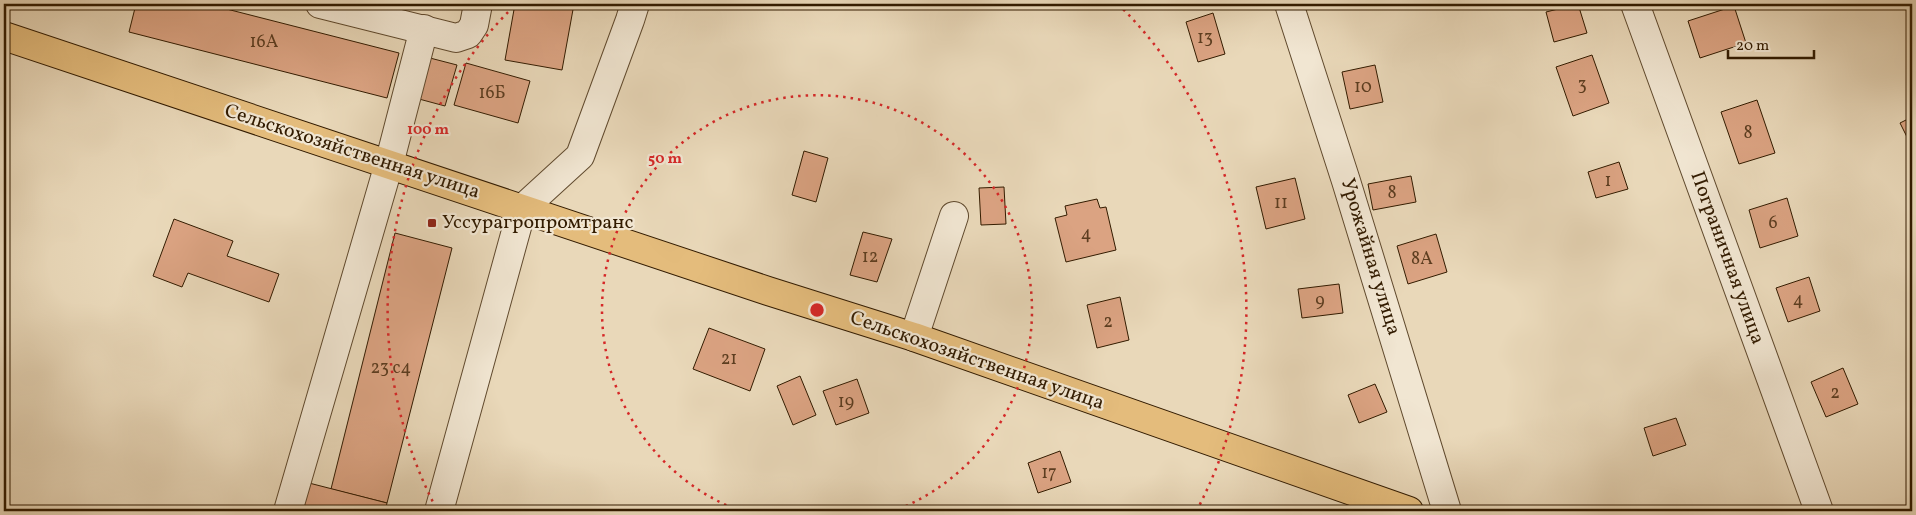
<svg xmlns="http://www.w3.org/2000/svg" width="1916" height="515" viewBox="0 0 1916 515" font-family="Vollkorn,serif">
<rect width="100%" height="100%" fill="#e9d8b9"/>
<filter id="stains"><feTurbulence type="fractalNoise" baseFrequency=".004" numOctaves="4"/><feColorMatrix values="0 0 0 0 .2 0 0 0 0 .09 0 0 0 0 .02 0 0 0 .5 -.17"/></filter>
<radialGradient id="worn" r=".72"><stop offset=".6" stop-color="#630" stop-opacity="0"/><stop offset="1" stop-color="#630" stop-opacity=".3"/></radialGradient>
<!-- building -->
<g fill="#dba382" stroke="#321b00">
<path d="M 136,4 L 207,4 L 399,53 L 387,98 L 129,32 Z"/>
<path d="M 515,4 L 574,4 L 562,70 L 505,60 Z"/>
<path d="M 1578,4 L 1587,33 L 1554,42 L 1546,12 Z"/>
<path d="M 1734,6 L 1746,43 L 1700,58 L 1688,21 Z"/>
<path d="M 1213,13 L 1225,54 L 1198,62 L 1186,22 Z"/>
<path d="M 1592,55 L 1609,103 L 1573,116 L 1556,67 Z"/>
<path d="M 430,58 L 457,65 L 445,106 L 419,99 Z"/>
<path d="M 466,63 L 530,81 L 518,123 L 454,105 Z"/>
<path d="M 1375,65 L 1383,102 L 1350,109 L 1342,72 Z"/>
<path d="M 1757,100 L 1775,153 L 1739,164 L 1721,112 Z"/>
<path d="M 1912,117 L 1912,147 L 1900,123 Z"/>
<path d="M 804,151 L 828,158 L 816,202 L 792,195 Z"/>
<path d="M 1619,162 L 1628,189 L 1596,198 L 1588,172 Z"/>
<path d="M 1411,176 L 1416,202 L 1373,210 L 1368,184 Z"/>
<path d="M 1295,178 L 1305,219 L 1266,229 L 1256,187 Z"/>
<path d="M 1004,187 L 1006,224 L 981,225 L 979,188 Z"/>
<path d="M 1787,198 L 1798,236 L 1760,248 L 1749,210 Z"/>
<path d="M 1097,199 L 1100,208 L 1106,207 L 1116,250 L 1066,262 L 1055,218 L 1067,215 L 1065,206 Z"/>
<path d="M 174,219 L 233,241 L 227,256 L 279,274 L 269,302 L 188,273 L 182,287 L 153,276 Z"/>
<path d="M 863,232 L 892,239 L 877,282 L 850,275 Z"/>
<path d="M 395,233 L 452,248 L 387,503 L 331,489 Z"/>
<path d="M 1436,234 L 1447,272 L 1408,284 L 1397,246 Z"/>
<path d="M 1809,277 L 1820,311 L 1788,322 L 1776,288 Z"/>
<path d="M 1339,284 L 1343,313 L 1302,318 L 1298,289 Z"/>
<path d="M 1120,297 L 1129,340 L 1097,348 L 1087,305 Z"/>
<path d="M 709,328 L 765,349 L 750,391 L 693,369 Z"/>
<path d="M 1843,368 L 1858,404 L 1826,417 L 1811,382 Z"/>
<path d="M 800,376 L 816,415 L 793,425 L 777,386 Z"/>
<path d="M 857,379 L 869,413 L 836,425 L 823,391 Z"/>
<path d="M 1375,384 L 1387,412 L 1359,423 L 1348,395 Z"/>
<path d="M 1676,418 L 1686,445 L 1653,456 L 1644,428 Z"/>
<path d="M 1060,451 L 1071,482 L 1038,493 L 1028,463 Z"/>
<path d="M 309,483 L 387,503 L 385,511 L 302,511 Z"/>
</g>
<g fill="none" stroke-linecap="round" stroke-linejoin="round">
<!-- minor casing -->
<g stroke="#604a2e" stroke-width="30">
<g id="minor">
<path d="M 320,4 L 456,38 L 468,34 L 474,25 L 478,4"/>
<path d="M 1289,4 L 1346,181 L 1447,511"/>
<path d="M 1635,4 L 1819,511"/>
<path d="M 914,337 L 954,216"/>
<path d="M 288,511 L 389,164 L 424,29"/>
<path d="M 439,511 L 522,209 L 580,156 L 630,20 L 635,4"/>
</g>
</g>
<!-- major casing -->
<g stroke="#321b00" stroke-width="30">
<path id="major" d="M 4,36 L 768,291 L 914,337 L 1409,511"/>
</g>
<!-- minor -->
<use href="#minor" stroke="#f1e6d2" stroke-width="28"/>
<!-- major -->
<use href="#major" stroke="#e4bc7c" stroke-width="28"/>
</g>
<!-- distance rings -->
<g fill="none" stroke="#d62828" stroke-width="2.5" stroke-dasharray="2.5 5">
<path d="M740 511A215 215 0 1 1 894 511"/>
<path d="M436 508A429 429 0 0 1 516 4M1118 4A429 429 0 0 1 1198 508"/>
</g>
<!-- markers -->
<rect fill="#8f2418" stroke="#f1e6d2" stroke-width="2" x="427" y="218" width="10" height="10" rx="2.5"/>
<g text-anchor="middle" dominant-baseline="central" stroke-width="4.5" stroke-linejoin="round" paint-order="stroke">
<!-- number labels -->
<g font-size="18" fill="#5c3d20">
<text x="1205" y="38">13</text>
<text x="264" y="42">16А</text>
<text x="1582" y="85">3</text>
<text x="1363" y="87">10</text>
<text x="492" y="93">16Б</text>
<text x="1748" y="133">8</text>
<text x="1608" y="181">1</text>
<text x="1392" y="193">8</text>
<text x="1281" y="203">11</text>
<text x="1773" y="223">6</text>
<text x="1086" y="234">4</text>
<text x="870" y="257">12</text>
<text x="1422" y="259">8А</text>
<text x="1798" y="300">4</text>
<text x="1320" y="301">9</text>
<text x="1108" y="322">2</text>
<text x="729" y="359">21</text>
<text x="391" y="368">23 с4</text>
<text x="1835" y="393">2</text>
<text x="846" y="402">19</text>
<text x="1049" y="473">17</text>
</g>
<!-- street labels -->
<g font-size="20" fill="#321b00" stroke="#f1e6d2">
<text transform="translate(352 152) rotate(18)">Сельскохозяйственная улица</text>
<text transform="translate(1370 257) rotate(73)">Урожайная улица</text>
<text transform="translate(1727 258) rotate(70)">Пограничная улица</text>
<text transform="translate(977 361) rotate(19)">Сельскохозяйственная улица</text>
</g>
<!-- poi labels -->
<g font-size="20" fill="#321b00" stroke="#f1e6d2" text-anchor="start">
<text x="442" y="223">Уссурагропромтранс</text>
</g>
</g>
<circle cx="817" cy="310" r="8" fill="#d62828" stroke="#f1e6d2" stroke-width="2.5"/>
<g font-size="15" text-anchor="middle" font-weight="bold" fill="#d62828" stroke="#f1e6d2" stroke-width="4.5" stroke-linejoin="round" paint-order="stroke">
<text x="428" y="134">100 m</text>
<text x="665" y="163">50 m</text>
</g>
<!-- margin -->
<rect width="1916" height="515" fill="none" stroke="#e9d8b9" stroke-width="20"/>
<rect x="5" y="5" width="1906" height="505" fill="none" stroke="#321b00" stroke-width="2.5"/>
<rect x="10" y="10" width="1896" height="495" fill="none" stroke="#321b00"/>
<!-- scale -->
<path d="M1728 50v8h86v-8" fill="none" stroke="#321b00" stroke-width="2.5"/>
<text x="1736" y="50" font-size="15" fill="#321b00" stroke="#f1e6d2" stroke-width="4" paint-order="stroke">20 m</text>
<rect width="100%" height="100%" filter="url(#stains)"/>
<rect width="100%" height="100%" fill="url(#worn)"/>
</svg>
